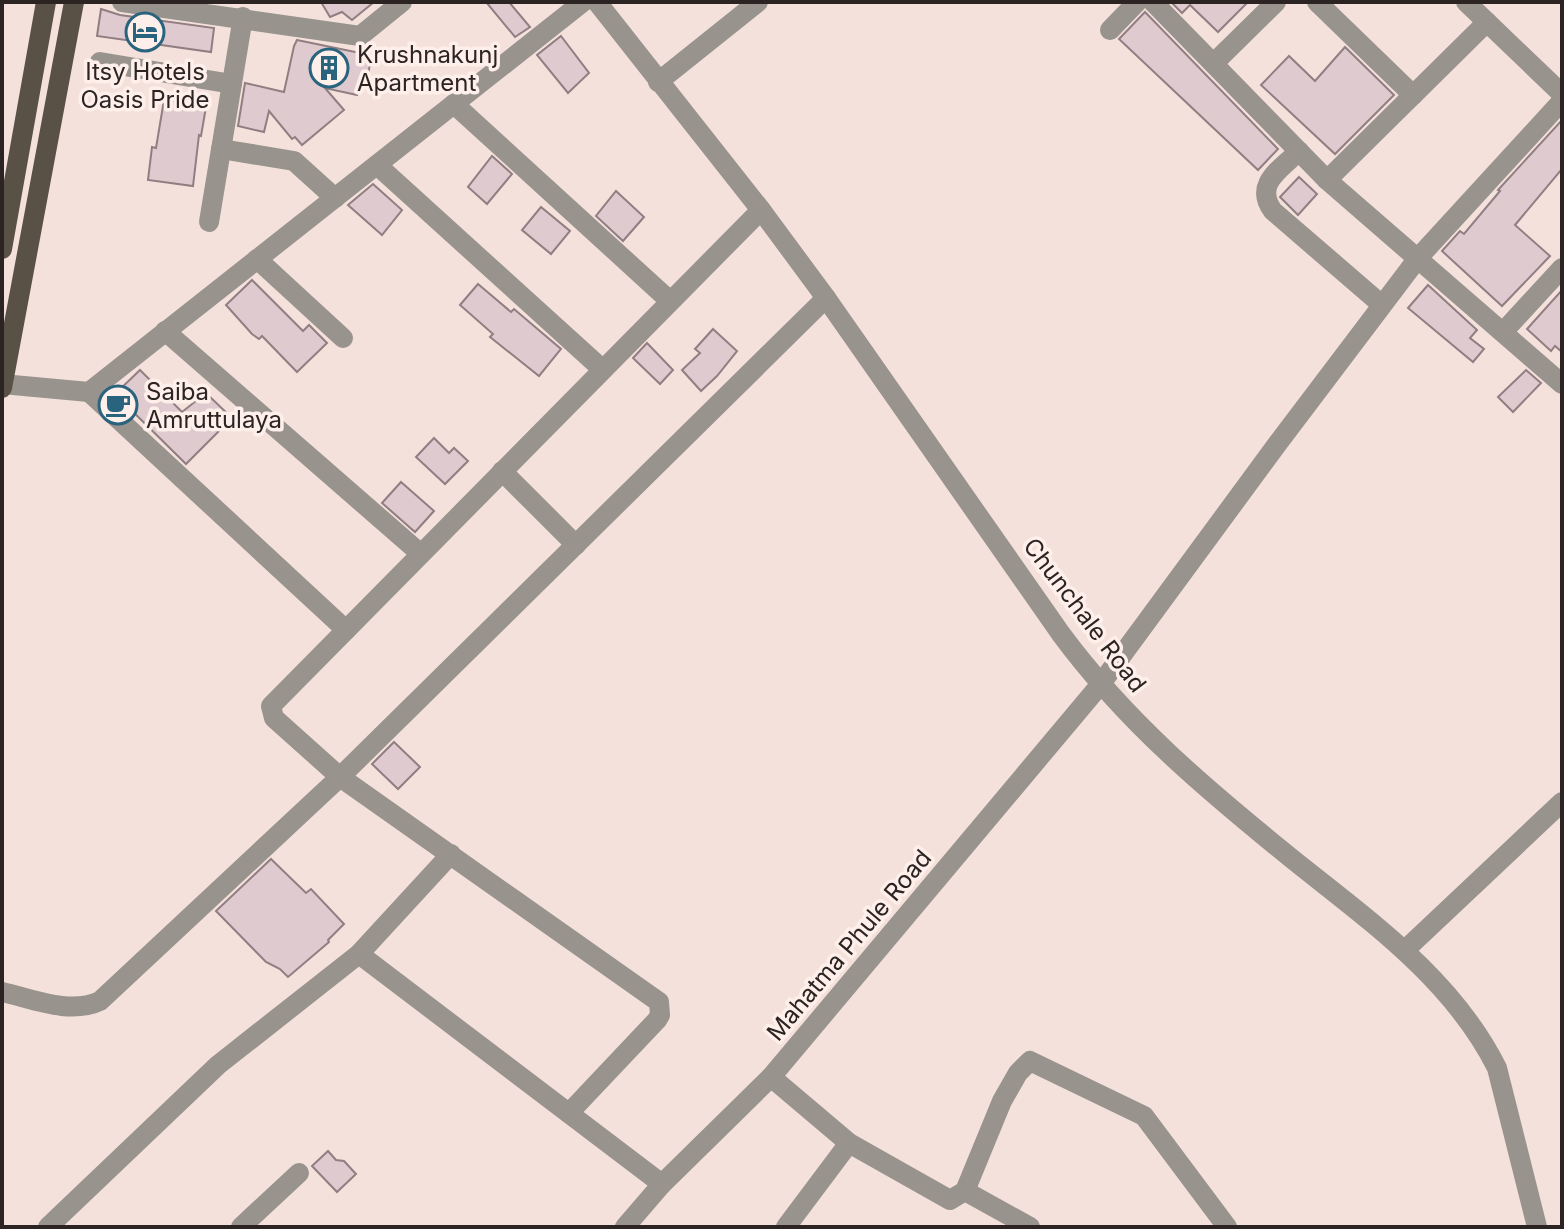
<svg xmlns="http://www.w3.org/2000/svg" width="1564" height="1229" viewBox="0 0 1564 1229" font-family="Inter,sans-serif">
<rect width="100%" height="100%" fill="#f4e1db"/>
<!-- building -->
<g fill="#dfcbcf" stroke="#907e82" stroke-width="2">
<path d="M 321,2 L 374,2 L 352,20 L 342,12 L 330,17 Z"/>
<path d="M 486,2 L 509,2 L 530,27 L 515,37 Z"/>
<path d="M 1171,2 L 1248,2 L 1218,32 L 1190,5 L 1182,13 Z"/>
<path d="M 101,9 L 120,15 L 214,28 L 211,52 L 97,36 Z"/>
<path d="M 1145,12 L 1278,149 L 1258,170 L 1119,39 Z"/>
<path d="M 561,36 L 589,73 L 568,93 L 537,55 Z"/>
<path d="M 297,40 L 365,54 L 364,59 L 370,64 L 366,86 L 358,87 L 357,95 L 325,88 L 344,110 L 302,145 L 295,137 L 292,139 L 269,111 L 264,132 L 238,126 L 245,83 L 284,92 L 294,46 Z"/>
<path d="M 1345,47 L 1394,95 L 1335,154 L 1261,85 L 1289,56 L 1315,81 Z"/>
<path d="M 164,100 L 206,107 L 201,136 L 199,135 L 193,186 L 148,180 L 152,147 L 156,148 Z"/>
<path d="M 1562,120 L 1562,169 L 1515,225 L 1550,256 L 1502,306 L 1442,251 L 1460,231 L 1464,234 L 1500,191 L 1498,190 Z"/>
<path d="M 492,156 L 512,174 L 487,204 L 468,187 Z"/>
<path d="M 1299,177 L 1317,194 L 1298,215 L 1280,197 Z"/>
<path d="M 373,184 L 402,210 L 382,235 L 348,205 Z"/>
<path d="M 616,191 L 644,217 L 623,241 L 596,216 Z"/>
<path d="M 541,207 L 570,231 L 551,254 L 522,230 Z"/>
<path d="M 252,280 L 303,331 L 309,325 L 327,343 L 297,372 L 262,336 L 259,339 L 252,334 L 226,305 Z"/>
<path d="M 478,284 L 511,312 L 514,309 L 561,349 L 539,376 L 490,337 L 493,334 L 460,305 Z"/>
<path d="M 1428,285 L 1477,330 L 1470,338 L 1484,349 L 1473,362 L 1408,308 Z"/>
<path d="M 1562,290 L 1562,352 L 1555,346 L 1551,351 L 1527,329 Z"/>
<path d="M 713,329 L 737,351 L 717,376 L 701,391 L 682,370 L 700,353 L 695,349 Z"/>
<path d="M 647,343 L 673,370 L 660,384 L 633,358 Z"/>
<path d="M 140,370 L 182,412 L 206,393 L 232,418 L 186,464 L 115,394 Z"/>
<path d="M 1526,370 L 1541,383 L 1513,412 L 1498,397 Z"/>
<path d="M 434,438 L 449,453 L 454,448 L 468,461 L 445,484 L 416,457 Z"/>
<path d="M 401,482 L 434,511 L 415,532 L 382,503 Z"/>
<path d="M 394,742 L 420,767 L 398,789 L 372,764 Z"/>
<path d="M 271,859 L 306,893 L 311,889 L 344,924 L 328,940 L 329,942 L 288,977 L 280,969 L 266,962 L 216,911 Z"/>
<path d="M 328,1151 L 336,1160 L 344,1161 L 356,1174 L 337,1192 L 312,1166 Z"/>
</g>
<g fill="none" stroke-linecap="round" stroke-linejoin="round">
<!-- minor -->
<g stroke="#98938d" stroke-width="20">
<path d="M 122,2 L 360,36 L 402,2"/>
<path d="M 597,2 L 761,210 L 826,298 L 1061,634 C 1126,722 1207,790 1291,858 C 1368,920 1452,978 1497,1068 L 1537,1227"/>
<path d="M 1153,2 L 1327,180 L 1562,384"/>
<path d="M 1317,2 L 1413,95"/>
<path d="M 1466,2 L 1562,94"/>
<path d="M 1110,30 L 1137,2"/>
<path d="M 100,62 L 232,84"/>
<path d="M 1214,63 L 1276,2"/>
<path d="M 658,82 L 758,2"/>
<path d="M 454,104 L 670,301"/>
<path d="M 221,149 L 294,161 L 335,198"/>
<path d="M 1299,151 C 1281,169 1253,184 1273,211 L 1382,305"/>
<path d="M 377,165 L 602,369"/>
<path d="M 1327,180 L 1487,22"/>
<path d="M 209,222 L 243,17"/>
<path d="M 257,259 L 343,338"/>
<path d="M 165,331 L 421,554"/>
<path d="M 1504,331 L 1562,268"/>
<path d="M 2,384 L 89,392 L 583,2"/>
<path d="M 89,392 L 346,630"/>
<path d="M 502,471 L 576,545"/>
<path d="M 1405,950 L 1562,802"/>
<path d="M 359,954 L 662,1184"/>
<path d="M 2,992 C 33,999 70,1015 100,1001 L 340,777 L 826,298"/>
<path d="M 771,1077 L 849,1143 L 950,1200 L 965,1191 L 1002,1101 L 1018,1073 L 1030,1061 L 1144,1116 L 1227,1227"/>
<path d="M 569,1113 L 657,1020 L 660,1015 L 659,1002 L 340,777 L 274,718 L 271,706 L 761,210"/>
<path d="M 965,1191 L 1030,1227"/>
<path d="M 48,1227 L 218,1065 L 359,954 L 451,854"/>
<path d="M 241,1227 L 299,1173"/>
<path d="M 625,1227 L 662,1184 L 771,1077 L 1100,685 L 1278,443 L 1418,258 L 1562,101"/>
<path d="M 786,1227 L 849,1143"/>
</g>
<!-- major -->
<g stroke="#595046" stroke-width="20">
<path d="M 2,249 L 46,2"/>
<path d="M 2,388 L 74,2"/>
</g>
</g>
<!-- icons -->
<defs>
<g id="hotel-ring" transform="scale(2)"><circle r="9.5" fill="#feefea" stroke="#2a637d" stroke-width="1.5"/><path d="M-6-4.5h1.5V1H6V5H4.5V3h-9V5H-6ZM-4 0a1.8 1.8 0 1 1 3.6 0ZM.5 0V-2.5h3Q6-2.5 6 0Z" fill="#2a637d"/></g>
<g id="building-ring" transform="scale(2)"><circle r="9.5" fill="#feefea" stroke="#2a637d" stroke-width="1.5"/><path d="M-4-6H4V6H1V3H-1V6H-4ZM-2.5-4.3h1.7v1.8h-1.7ZM.8-4.3h1.7v1.8H.8ZM-2.5-1h1.7V.8h-1.7ZM.8-1h1.7V.8H.8Z" fill="#2a637d"/></g>
<g id="cafe-ring" transform="scale(2)"><circle r="9.5" fill="#feefea" stroke="#2a637d" stroke-width="1.5"/><path d="M-5.5-4.5H6V0H3Q3 3.5 0 3.5H-2.5Q-5.5 3.5-5.5 0ZM3-3.2v2h1.7v-2ZM-6 4.5H4V6H-6Z" fill="#2a637d"/></g>
</defs>
<g fill-rule="evenodd">
<use href="#hotel-ring" x="145" y="32"/>
<use href="#building-ring" x="329" y="68"/>
<use href="#cafe-ring" x="118" y="405"/>
</g>
<g text-anchor="middle" dominant-baseline="central" stroke-width="7" stroke-linejoin="round" paint-order="stroke">
<!-- poi labels -->
<g font-size="24" fill="#2b2422" stroke="#feefea" text-anchor="start">
<text x="357" y="54">Krushnakunj<tspan x="357" dy="28">Apartment</tspan></text>
<text x="145" y="71" text-anchor="middle">Itsy Hotels<tspan x="145" dy="28">Oasis Pride</tspan></text>
<text x="146" y="391">Saiba<tspan x="146" dy="28">Amruttulaya</tspan></text>
</g>
<!-- street labels -->
<g font-size="24" fill="#2b2422" stroke="#feefea">
<text transform="translate(1085 615) rotate(53)">Chunchale Road</text>
<text transform="translate(849 945) rotate(-50)">Mahatma Phule Road</text>
</g>
</g>
<!-- border -->
<rect width="1564" height="1229" fill="none" stroke="#2b2422" stroke-width="8"/>
</svg>
